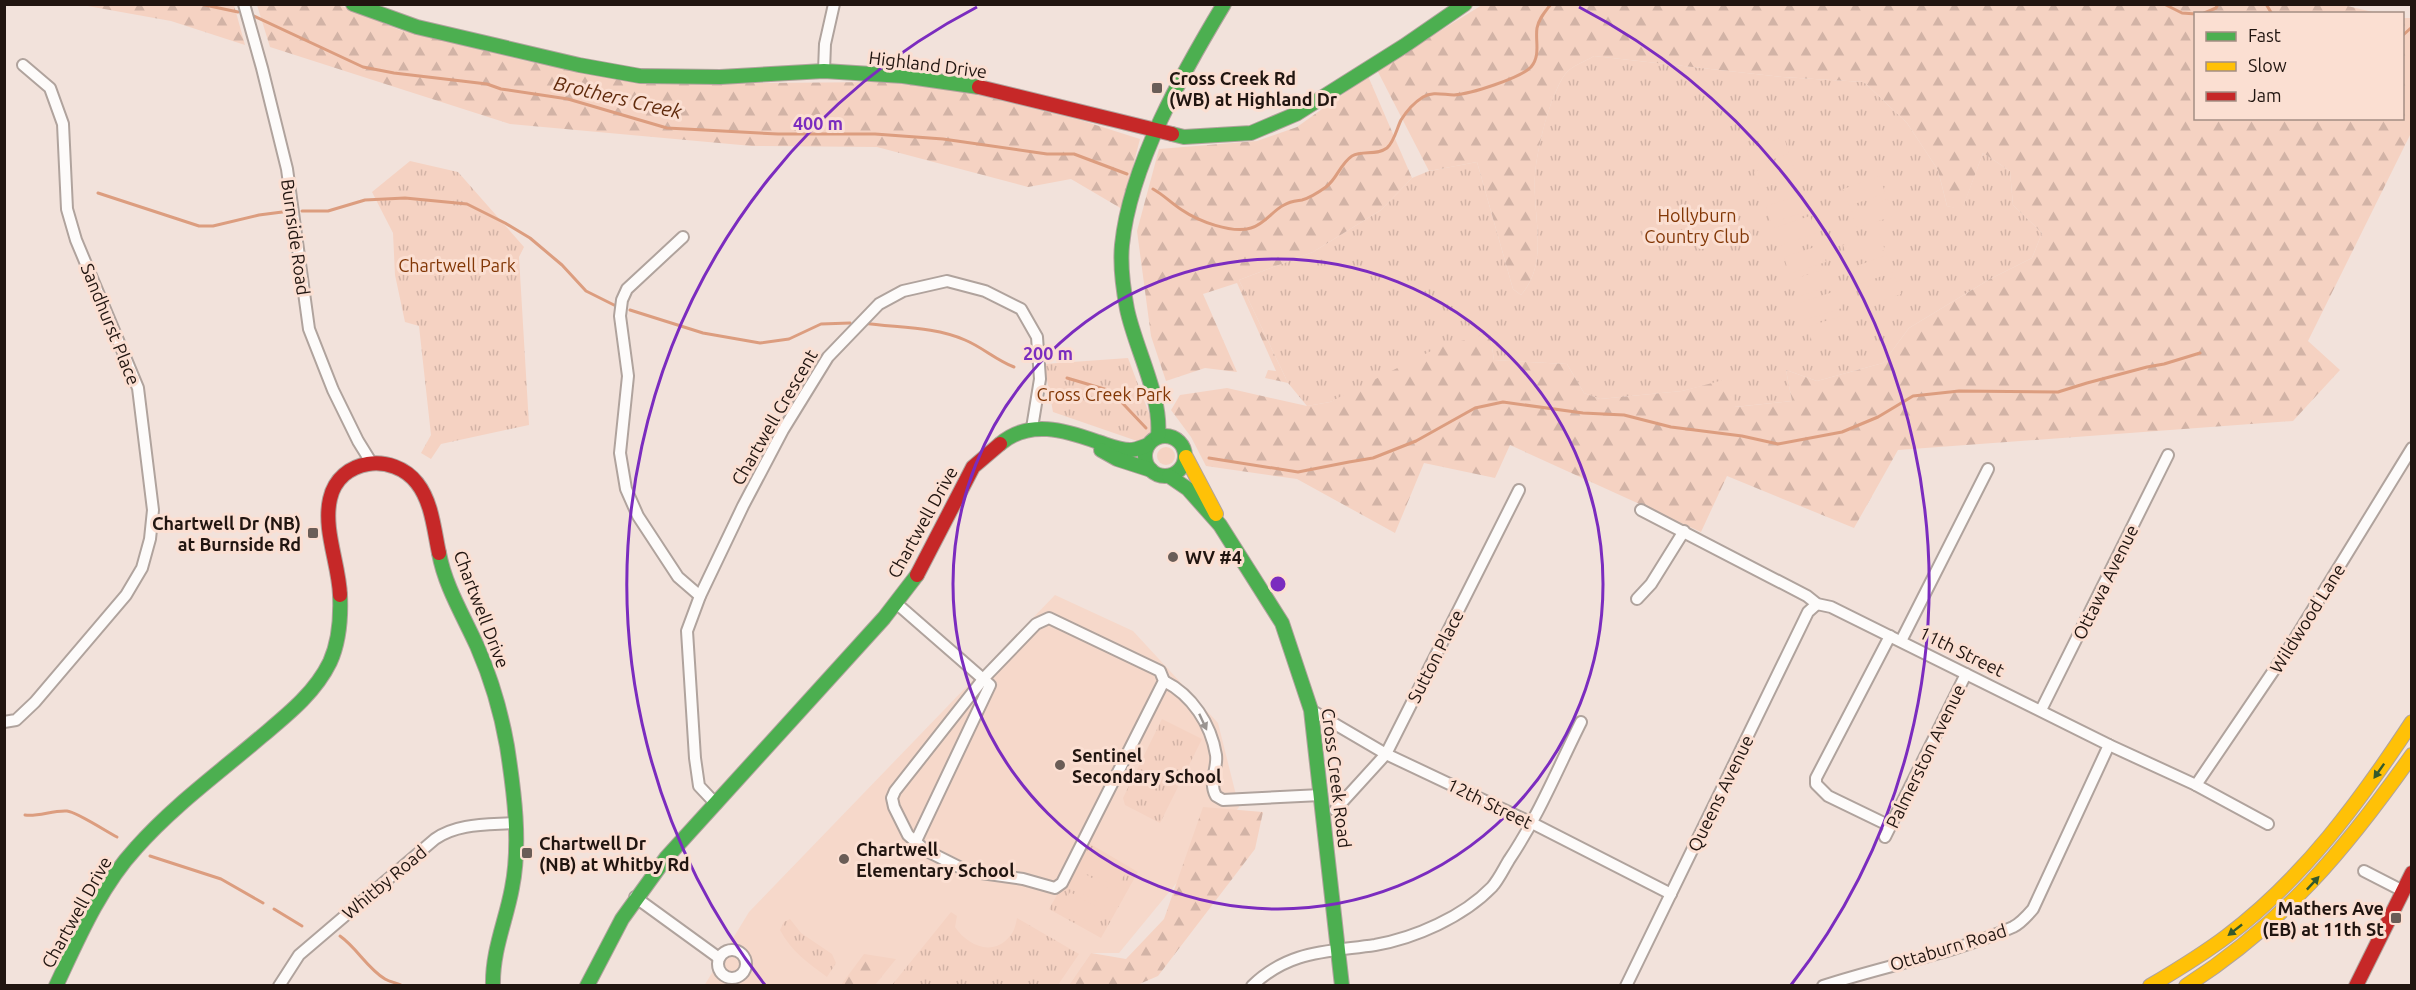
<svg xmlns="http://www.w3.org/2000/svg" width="2416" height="990" viewBox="0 0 2416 990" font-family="Ubuntu,sans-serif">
<defs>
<pattern id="grass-tufts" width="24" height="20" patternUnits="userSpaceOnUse" patternTransform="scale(1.5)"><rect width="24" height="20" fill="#f5d2c2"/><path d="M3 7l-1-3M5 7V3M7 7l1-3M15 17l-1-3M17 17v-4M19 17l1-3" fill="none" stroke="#d2b3a6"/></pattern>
<pattern id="forest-firs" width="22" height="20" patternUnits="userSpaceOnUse" patternTransform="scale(1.5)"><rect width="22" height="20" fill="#f5d2c2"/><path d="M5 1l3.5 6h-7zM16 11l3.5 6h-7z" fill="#d2b3a6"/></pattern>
</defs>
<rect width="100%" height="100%" fill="#f2e2db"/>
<!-- built -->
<path fill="#f6d8ca" d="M 1055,595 L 1133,631 L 1218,723 L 1239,807 L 1119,953 L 1091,953 L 1069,985 L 704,986 L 749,912 Z"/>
<!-- grass -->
<g fill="url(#grass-tufts)">
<path d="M 1594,56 L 1782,77 L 1864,82 L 1907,123 L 1938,170 L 1947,206 L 1962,209 L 1983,153 L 2010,171 L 2013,205 L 2042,233 L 2032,258 L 1990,279 L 1909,328 L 1883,363 L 1817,381 L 1786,370 L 1792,401 L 1734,407 L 1730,379 L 1682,391 L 1600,399 L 1584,393 L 1567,364 L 1494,360 L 1490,333 L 1330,402 L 1307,406 L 1288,383 L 1239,280 L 1313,252 L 1381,210 L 1412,178 L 1429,171 L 1477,162 L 1513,289 L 1521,295 C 1550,262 1532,215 1535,175 C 1537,148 1550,94 1566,73 C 1572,66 1586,61 1594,56 Z"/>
<path d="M 410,161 L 458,172 L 524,247 L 519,257 L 529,425 L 441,444 L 431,459 L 421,453 L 431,435 L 419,326 L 405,322 L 395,275 L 393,233 L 372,192 Z"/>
<path d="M 1128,358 L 1155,429 L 1148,440 L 1140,442 L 1053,412 L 1044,364 Z"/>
<path d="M 1162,719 L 1202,739 L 1160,823 L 1125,805 L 1123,798 Z"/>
<path d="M 1087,842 L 1138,872 L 1101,938 L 1049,909 Z"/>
<path d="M 951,912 L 957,916 L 955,927 C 968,946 993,957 1010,936 C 1014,932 1016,924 1017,918 L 1079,954 L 1058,985 L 892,985 Z"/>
<path d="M 790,919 L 801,933 L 832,954 L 836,963 L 827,977 C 808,963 791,951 780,930 L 784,922 Z"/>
</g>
<!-- forest -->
<g fill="url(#forest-firs)">
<path d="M 2339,4 L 2377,13 L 2196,14 L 2196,118 L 2402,118 L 2403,18 L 2411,18 L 2411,133 L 2308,341 L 2340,370 L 2293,421 L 1898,450 L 1854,528 L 1727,476 L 1701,532 L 1510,445 L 1495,478 L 1424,463 L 1395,533 L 1297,479 L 1206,466 L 1191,437 L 1171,410 L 1180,395 L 1227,388 L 1307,406 L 1330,402 L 1439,347 L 1490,333 L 1494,360 L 1567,364 L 1584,393 L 1600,399 L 1682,391 L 1731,378 L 1735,407 L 1792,401 L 1786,370 L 1817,381 L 1883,363 L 1909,328 L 1990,279 L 2032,258 L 2042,233 L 2013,205 L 2010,171 L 1983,153 L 1962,210 L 1947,206 L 1938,170 L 1907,123 L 1864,82 L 1782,77 L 1594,56 C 1586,61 1572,66 1566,73 C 1550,94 1537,149 1535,175 C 1532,215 1550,262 1521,295 L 1513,289 L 1477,162 L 1429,171 L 1377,70 L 1482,5 Z"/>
<path d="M 82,5 L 234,5 L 245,45 L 171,21 Z"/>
<path d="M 257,5 L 339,5 L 400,30 L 526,61 L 658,84 L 883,82 L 963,91 L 1080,120 L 1140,139 L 1122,209 L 1071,179 L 1028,187 L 877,147 L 752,146 L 510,124 L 270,47 Z"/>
<path d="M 1368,76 L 1412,178 L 1381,210 L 1313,252 L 1239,280 L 1288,383 L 1265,378 L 1268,370 L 1276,371 L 1237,283 L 1203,294 L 1237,372 L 1205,368 L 1166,381 L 1151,336 L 1137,231 L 1159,149 L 1257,141 L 1297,127 Z"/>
<path d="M 1203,807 L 1263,812 L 1255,849 L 1158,976 L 1137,985 L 1069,985 L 1091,953 L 1126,959 L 1164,919 Z"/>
<path d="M 864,954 L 896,959 L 875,985 L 841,985 Z"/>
</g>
<!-- garden -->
<g fill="#f5d2c2">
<path d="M 1784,137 L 1789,154 L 1752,166 L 1747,149 Z"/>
<path d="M 1791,160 L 1797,177 L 1760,189 L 1754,172 Z"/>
<path d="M 1880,176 L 1885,193 L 1849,206 L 1843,189 Z"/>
<path d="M 1803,194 L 1808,211 L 1771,223 L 1766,206 Z"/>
<path d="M 1888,199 L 1894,216 L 1857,228 L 1851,212 Z"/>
<path d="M 1810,216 L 1816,233 L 1779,246 L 1773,228 Z"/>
<path d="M 1879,233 L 1885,250 L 1849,262 L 1843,245 Z"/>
<path d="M 1821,245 L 1826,262 L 1789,274 L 1784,257 Z"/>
<path d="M 1887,255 L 1893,272 L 1857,285 L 1851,268 Z"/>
<path d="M 1828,268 L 1834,285 L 1797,297 L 1791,280 Z"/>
<path d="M 1895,277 L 1901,294 L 1864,307 L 1859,290 Z"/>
<path d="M 1836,291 L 1842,308 L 1805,320 L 1799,303 Z"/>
<path d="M 1844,315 L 1849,332 L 1813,344 L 1807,327 Z"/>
<circle cx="1166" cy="456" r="9"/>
<path d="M 1093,853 L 1126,872 L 1117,888 L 1084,869 Z"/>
<path d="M 1082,872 L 1115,892 L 1106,907 L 1073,888 Z"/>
<path d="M 1070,892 L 1104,911 L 1095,926 L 1062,907 Z"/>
</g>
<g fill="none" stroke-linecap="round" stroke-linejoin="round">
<!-- stream -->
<g stroke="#dc9d7f" stroke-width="3">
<path d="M 200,4 L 238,12"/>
<path d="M 2119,4 L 2122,4"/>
<path d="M 2164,4 L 2182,13 L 2196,14"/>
<path d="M 2266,4 L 2272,14"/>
<path d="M 2202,14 L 2216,8 L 2218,4"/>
<path d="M 254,16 L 363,67 L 394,73 L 487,84 L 501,89 L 568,99 L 667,128 L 778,134 L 875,134 L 943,139 L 1047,154 L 1074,154 L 1127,174"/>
<path d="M 2402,36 L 2412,27"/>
<path d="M 1153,189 C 1164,195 1172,204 1182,210 C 1198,221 1232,234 1251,228 C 1265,224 1272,211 1284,205 C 1290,201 1295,201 1302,200 C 1309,198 1319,192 1326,187 C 1337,179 1340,164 1352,156 C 1363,150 1376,156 1387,148 C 1394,142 1397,128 1401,120 C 1406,112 1415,102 1423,97 C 1433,91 1444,95 1454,95 C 1470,94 1521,78 1531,67 C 1541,55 1535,41 1537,28 C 1539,18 1545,12 1551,4"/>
<path d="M 98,193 L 199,226 L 213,226 L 259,215 L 290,211"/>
<path d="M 302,211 L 328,211 L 365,200 L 405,198 L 467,204 L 505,223 L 530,238 L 562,265 L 586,291 L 618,307"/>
<path d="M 630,310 L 703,333 L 760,343 L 789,339 L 821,324 L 850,323"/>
<path d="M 863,323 C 896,328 933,326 965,340 C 982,347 996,360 1014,367"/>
<path d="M 1067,378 L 1111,391 L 1146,428"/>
<path d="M 1209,458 L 1298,472 L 1349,462 L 1373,458 L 1416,441 L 1475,408 L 1503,402 L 1583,413 L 1624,415 L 1671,427 L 1742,436 L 1778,444 L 1842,432 L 1878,417 L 1913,396 L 1959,391 L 2058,392 L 2087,383 L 2147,367 L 2164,364 L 2200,353"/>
<path d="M 25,815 C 38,817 53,810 67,811 C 77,812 107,832 117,837"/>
<path d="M 150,856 L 221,879 L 263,903"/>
<path d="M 274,909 L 302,926"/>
<path d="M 340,936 C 357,948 367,968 385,979 C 390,982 397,983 403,986"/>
</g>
<!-- street casing -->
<g stroke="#b0a39d" stroke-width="14">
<g id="street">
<path d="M 244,4 L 262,68 L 287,169 L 309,329 L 333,390 L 358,441 L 371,462"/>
<path d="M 824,71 L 825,44 L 834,4"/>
<path d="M 683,237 L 627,289 L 622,300 L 620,316 L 628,376 L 620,453 L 626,489 L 638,516 L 678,577 L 700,596"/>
<path d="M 1641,510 L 1807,596 L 1817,604 L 1831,607 L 2109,745 L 2196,785 L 2268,824"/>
<path d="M 1637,599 L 1651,584 L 1684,531"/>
<path d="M 896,603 L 990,685 L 915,843"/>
<path d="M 1049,618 L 1160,671 L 1164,681 L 1062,883 L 1055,888 L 1023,879 L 967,871 L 925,850 L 908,835 L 894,807 L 892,798 L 895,791 L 984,678 L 1036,624 Z"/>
<path d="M 1890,636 L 1816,778 L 1816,784 L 1828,796 L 1890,826"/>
<path d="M 1901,641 L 1988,469"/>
<path d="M 1164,681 C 1192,695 1211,724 1216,755 C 1218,769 1208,781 1216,796 L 1223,800 L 1321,795"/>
<path d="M 1311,710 L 1386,754 L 1532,823 L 1671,894"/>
<path d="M 2041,710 L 2168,455"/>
<path d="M 4,722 L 16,720 L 35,702 L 126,595 L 142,568 L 150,539 L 153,510 L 138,388 L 76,240 L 67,209 L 63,124 L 50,88 L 23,65"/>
<path d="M 2196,785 L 2291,645 L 2412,448"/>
<path d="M 716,804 L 699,786 L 695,758 L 687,631 L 700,596 L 743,506 L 783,430 L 828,357 L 879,304 L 903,291 L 947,281 L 985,291 L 1021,309 L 1037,337 L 1040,379 L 1032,428"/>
<path d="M 1335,810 L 1386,754 L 1519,490"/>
<path d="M 1885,837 L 1966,674"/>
<path d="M 2364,871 L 2403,891"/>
<path d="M 635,897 L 719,958"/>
<circle cx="732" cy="964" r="14"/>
<path d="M 279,986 L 299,955 L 435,839 C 458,823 487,825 515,823"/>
<path d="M 1252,986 C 1289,950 1327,952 1375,945 C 1415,938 1463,917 1492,887 C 1499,879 1504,868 1509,860 C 1538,817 1558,768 1581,722"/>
<path d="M 1626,986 L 1808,612 L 1817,604"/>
<path d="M 1823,986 C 1883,966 1956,953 2013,927 C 2021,923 2027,916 2033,909 L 2109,745"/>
</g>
</g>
<!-- fast casing -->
<g stroke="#b0a39d" stroke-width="16">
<g id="fast">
<path d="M 353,4 L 417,27 L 579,65 L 640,76 L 720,77 L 824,71 L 903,76 L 979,87"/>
<path d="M 1172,134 L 1184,137 L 1251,133 L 1296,114 L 1404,46 L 1465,4"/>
<circle cx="1165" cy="456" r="20"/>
<path d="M 1158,436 C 1162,396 1135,348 1127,309 C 1123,288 1120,266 1122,245 C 1130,165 1183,72 1224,4"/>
<path d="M 1000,444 C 1029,419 1065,430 1098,442 C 1108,445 1119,450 1130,450 C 1136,450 1142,447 1148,445"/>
<path d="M 1101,450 L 1117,459 L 1151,470"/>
<path d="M 1169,476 L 1188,489 L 1220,525 L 1282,623 L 1311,710 L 1342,986"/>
<path d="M 439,553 C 445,586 463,615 477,646 C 491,678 501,712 507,746 C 514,791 521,843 512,888 C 506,921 492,951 493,986"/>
<path d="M 56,986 C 78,939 100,887 136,848 C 173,806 220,772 262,736 C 287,715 315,693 330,662 C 339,642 341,618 340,595"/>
<path d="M 587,986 L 622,919 L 666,858 L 884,618 L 917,575"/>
</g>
</g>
<!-- slow casing -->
<g stroke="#b0a39d" stroke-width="16">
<g id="slow">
<path d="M 1186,457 L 1216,514"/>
<path d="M 2150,986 C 2177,970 2202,955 2227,936 C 2303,879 2360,801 2412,722"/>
<path d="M 2186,986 C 2285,922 2345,850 2412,755"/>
</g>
</g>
<!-- jam casing -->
<g stroke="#b0a39d" stroke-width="16">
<g id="jam">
<path d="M 979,87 L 1172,134"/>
<path d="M 917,575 L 973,467 L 1000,444"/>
<path d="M 340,595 C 339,564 323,530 330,499 C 339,458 393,452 417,483 C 432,502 434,530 439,553"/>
<path d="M 2356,986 L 2412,873"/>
</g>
</g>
<!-- street -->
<use href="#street" stroke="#fdfbfa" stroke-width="10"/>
<!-- fast -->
<use href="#fast" stroke="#4caf50" stroke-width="14"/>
<!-- slow -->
<use href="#slow" stroke="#ffc107" stroke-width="14"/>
<!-- jam -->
<use href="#jam" stroke="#c62828" stroke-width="14"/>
</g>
<!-- one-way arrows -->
<defs><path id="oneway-solid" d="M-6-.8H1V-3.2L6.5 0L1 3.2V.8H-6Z" transform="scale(1.5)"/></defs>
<use fill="#9a9491" href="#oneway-solid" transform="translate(1203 722) rotate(65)"/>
<g fill="#345a2d">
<use href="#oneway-solid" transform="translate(2379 771) rotate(125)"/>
<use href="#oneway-solid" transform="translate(2313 883) rotate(-47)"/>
<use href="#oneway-solid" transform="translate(2235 930) rotate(142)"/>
</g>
<!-- distance rings -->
<g fill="none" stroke="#7b2cbf" stroke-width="3">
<circle cx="1278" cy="584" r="325"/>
<path d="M765 985A651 651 0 0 1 977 7M1579 7A651 651 0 0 1 1791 985"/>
</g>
<!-- markers -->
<g fill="#6a5d57" stroke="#fbdfd2" stroke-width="2">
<rect x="1151" y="82" width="12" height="12" rx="3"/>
<rect x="307" y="527" width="12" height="12" rx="3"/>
<circle cx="1173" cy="557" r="6"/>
<circle cx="1060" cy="765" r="6"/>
<rect x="521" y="847" width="12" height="12" rx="3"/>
<circle cx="844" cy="859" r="6"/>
<rect x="2390" y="912" width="12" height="12" rx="3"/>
</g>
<g text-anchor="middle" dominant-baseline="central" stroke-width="6" stroke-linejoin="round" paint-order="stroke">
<!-- street labels -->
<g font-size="18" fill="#211510" stroke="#fbdfd2">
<text transform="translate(928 64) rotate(7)">Highland Drive</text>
<text transform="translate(296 237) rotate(82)">Burnside Road</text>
<text transform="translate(111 324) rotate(68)">Sandhurst Place</text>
<text transform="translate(774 417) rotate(-60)">Chartwell Crescent</text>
<text transform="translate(922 522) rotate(-61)">Chartwell Drive</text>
<text transform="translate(2105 582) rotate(-64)">Ottawa Avenue</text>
<text transform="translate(482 609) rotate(69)">Chartwell Drive</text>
<text transform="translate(2307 618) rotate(-58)">Wildwood Lane</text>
<text transform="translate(1962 651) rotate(26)">11th Street</text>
<text transform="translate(1435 656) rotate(-63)">Sutton Place</text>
<text transform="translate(1925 756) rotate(-64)">Palmerston Avenue</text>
<text transform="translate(1337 778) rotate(83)">Cross Creek Road</text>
<text transform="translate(1720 793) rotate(-64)">Queens Avenue</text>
<text transform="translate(1490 803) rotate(26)">12th Street</text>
<text transform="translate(384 882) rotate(-40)">Whitby Road</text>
<text transform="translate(76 912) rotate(-61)">Chartwell Drive</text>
<text transform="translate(1948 947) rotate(-17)">Ottaburn Road</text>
</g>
<!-- poi labels -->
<g font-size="18" font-weight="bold" fill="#211510" stroke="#fbdfd2" text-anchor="start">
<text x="1169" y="78">Cross Creek Rd<tspan x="1169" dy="21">(WB) at Highland Dr</tspan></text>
<text x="301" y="523" text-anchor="end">Chartwell Dr (NB)<tspan x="301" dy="21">at Burnside Rd</tspan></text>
<text x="1185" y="557">WV #4</text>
<text x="1072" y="755">Sentinel<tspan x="1072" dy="21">Secondary School</tspan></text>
<text x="539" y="843">Chartwell Dr<tspan x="539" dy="21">(NB) at Whitby Rd</tspan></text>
<text x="856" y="849">Chartwell<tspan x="856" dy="21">Elementary School</tspan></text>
<text x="2384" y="908" text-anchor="end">Mathers Ave<tspan x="2384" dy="21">(EB) at 11th St</tspan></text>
</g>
<!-- park labels -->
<g font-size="18" fill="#823706" stroke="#fbdfd2">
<text x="1697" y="215">Hollyburn<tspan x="1697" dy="21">Country Club</tspan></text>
<text x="457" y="265">Chartwell Park</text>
<text x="1104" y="394">Cross Creek Park</text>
</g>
<!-- water labels -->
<g font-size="20" font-style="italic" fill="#612b0d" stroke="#fbdfd2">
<text transform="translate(618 97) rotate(13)">Brothers Creek</text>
</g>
</g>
<circle cx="1278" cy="584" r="9" fill="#7b2cbf" stroke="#fbdfd2" stroke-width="3"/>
<g font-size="18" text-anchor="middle" font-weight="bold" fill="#7b2cbf" stroke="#fbdfd2" stroke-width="6" stroke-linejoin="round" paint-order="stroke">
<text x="818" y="130">400 m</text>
<text x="1048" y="360">200 m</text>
</g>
<!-- border -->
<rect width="2416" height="990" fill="none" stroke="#211510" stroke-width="12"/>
<!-- legend -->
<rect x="2194" y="12" width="210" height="108" fill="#fbdfd2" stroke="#a48e84" stroke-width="1.5"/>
<rect x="2206" y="32" width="30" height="9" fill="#4caf50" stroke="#a48e84" stroke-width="1.5"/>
<text x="2248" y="42" font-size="18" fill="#211510">Fast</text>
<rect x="2206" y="62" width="30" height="9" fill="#ffc107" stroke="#a48e84" stroke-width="1.5"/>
<text x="2248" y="72" font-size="18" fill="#211510">Slow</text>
<rect x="2206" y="92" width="30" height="9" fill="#c62828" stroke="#a48e84" stroke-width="1.5"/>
<text x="2248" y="102" font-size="18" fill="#211510">Jam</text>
</svg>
